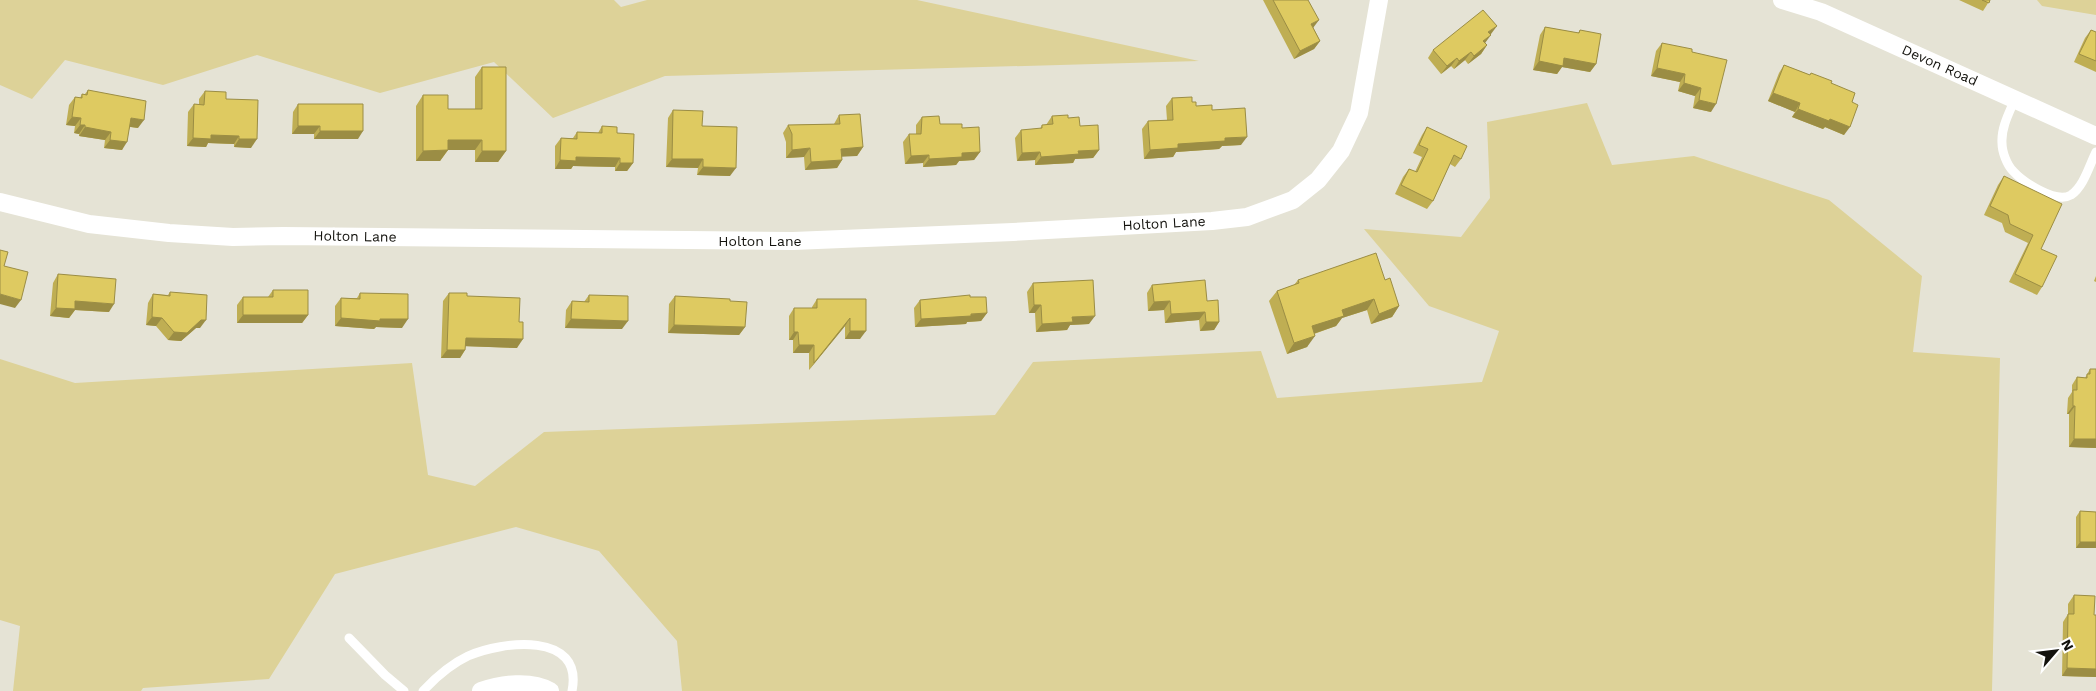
<svg xmlns="http://www.w3.org/2000/svg" width="2096" height="691" viewBox="0 0 2096 691" font-family="'Work Sans',sans-serif">
<rect width="100%" height="100%" fill="#e5e3d5"/>
<!-- green -->
<g fill="#ddd298">
<path d="M 0,0 L 614,0 L 621,7 L 647,0 L 917,0 L 1199,61 L 665,76 L 553,118 L 494,62 L 380,93 L 257,55 L 163,85 L 65,60 L 32,99 L 0,85 Z"/>
<path d="M 2037,0 L 2096,0 L 2096,15 L 2042,6 Z"/>
<path d="M 1587,103 L 1612,165 L 1694,156 L 1829,200 L 1922,276 L 1913,352 L 2000,358 L 1992,691 L 682,691 L 677,641 L 599,551 L 516,527 L 335,574 L 269,679 L 143,688 L 141,691 L 13,691 L 20,626 L 0,620 L 0,359 L 75,383 L 412,363 L 428,475 L 475,486 L 544,432 L 995,415 L 1033,362 L 1261,351 L 1277,398 L 1482,382 L 1499,331 L 1429,306 L 1364,229 L 1461,237 L 1490,198 L 1487,122 Z"/>
</g>
<g fill="none" stroke-linecap="round" stroke-linejoin="round">
<!-- service -->
<g stroke="#fff" stroke-width="9">
<path d="M 2015,99 C 2009,113 2001,128 2002,143 C 2002,152 2007,165 2013,171 C 2023,182 2056,204 2071,195 C 2084,186 2089,166 2096,152"/>
<path d="M 349,638 L 385,675 L 404,691"/>
<path d="M 423,691 C 436,677 451,664 468,656 C 502,641 584,631 572,691"/>
</g>
<!-- minor -->
<g stroke="#fff" stroke-width="18">
<path d="M 1782,0 L 1821,12 L 2096,136"/>
<path d="M 0,202 L 89,224 L 169,233 L 233,237 L 283,236 L 793,241 L 1013,232 L 1212,221 L 1247,217 L 1293,200 L 1318,180 L 1341,151 L 1359,113 L 1379,0"/>
<path d="M 481,691 C 501,684 531,680 550,691"/>
</g>
</g>
<!-- wall -->
<g fill="#bfae53">
<path d="M 1263,0 L 1308,0 L 1313,27 L 1320,41 L 1314,49 L 1294,59 Z"/>
<path d="M 1959,0 L 1990,0 L 1983,11 Z"/>
<path d="M 1545,27 L 1578,33 L 1580,30 L 1596,64 L 1590,72 L 1562,67 L 1557,74 L 1533,70 L 1540,35 Z"/>
<path d="M 2091,30 L 2096,32 L 2096,72 L 2074,62 L 2085,38 Z"/>
<path d="M 1490,34 L 1485,43 L 1487,45 L 1481,54 L 1468,64 L 1465,60 L 1454,69 L 1451,66 L 1441,74 L 1428,58 L 1433,50 Z"/>
<path d="M 1662,43 L 1692,52 L 1711,112 L 1693,108 L 1695,96 L 1678,91 L 1680,82 L 1651,76 L 1656,51 Z"/>
<path d="M 1784,65 L 1831,83 L 1852,102 L 1844,135 L 1825,127 L 1823,129 L 1792,117 L 1795,112 L 1768,101 L 1779,73 Z"/>
<path d="M 482,67 L 506,151 L 498,162 L 475,162 L 475,150 L 448,150 L 440,161 L 416,161 L 416,106 L 423,95 L 448,109 L 475,109 L 475,77 Z"/>
<path d="M 88,90 L 138,128 L 130,127 L 122,150 L 104,148 L 105,140 L 79,136 L 79,134 L 74,133 L 75,126 L 66,125 L 69,105 L 75,97 L 80,98 L 82,94 L 85,94 Z"/>
<path d="M 205,91 L 226,99 L 251,148 L 234,147 L 234,144 L 208,143 L 206,147 L 187,146 L 188,112 L 194,104 L 199,104 L 199,99 Z"/>
<path d="M 1172,98 L 1192,102 L 1196,106 L 1212,110 L 1241,145 L 1222,146 L 1219,149 L 1176,152 L 1173,157 L 1144,159 L 1142,129 L 1148,121 L 1167,120 L 1166,106 Z"/>
<path d="M 298,104 L 358,139 L 314,139 L 314,134 L 292,134 L 293,112 Z"/>
<path d="M 673,110 L 702,126 L 730,176 L 697,175 L 698,168 L 666,167 L 668,118 Z"/>
<path d="M 839,115 L 863,147 L 857,156 L 842,156 L 842,160 L 837,168 L 805,170 L 804,157 L 786,158 L 786,142 L 783,133 L 788,125 L 834,124 Z"/>
<path d="M 1052,116 L 1068,118 L 1080,126 L 1099,150 L 1093,158 L 1075,159 L 1073,163 L 1035,165 L 1035,160 L 1017,161 L 1015,138 L 1021,130 L 1040,129 L 1042,125 L 1046,125 Z"/>
<path d="M 922,117 L 940,124 L 962,128 L 980,152 L 974,160 L 959,161 L 956,165 L 923,167 L 923,163 L 905,164 L 903,142 L 909,134 L 916,134 L 916,125 Z"/>
<path d="M 602,126 L 617,133 L 633,163 L 627,171 L 615,171 L 615,167 L 573,166 L 571,169 L 555,169 L 555,146 L 561,138 L 573,138 L 577,132 L 598,133 Z"/>
<path d="M 1427,127 L 1461,159 L 1455,167 L 1450,164 L 1433,201 L 1427,209 L 1395,194 L 1403,177 L 1409,169 L 1415,172 L 1422,157 L 1413,153 L 1422,135 Z"/>
<path d="M 2004,176 L 2041,249 L 2042,287 L 2037,295 L 2009,282 L 2028,243 L 2005,232 L 2002,223 L 1984,215 L 1998,185 Z"/>
<path d="M 58,274 L 109,312 L 75,310 L 69,318 L 50,316 L 53,283 Z"/>
<path d="M 2096,276 L 2096,282 L 2094,281 Z"/>
<path d="M 1298,280 L 1385,280 L 1399,306 L 1392,317 L 1371,324 L 1367,310 L 1342,318 L 1336,326 L 1314,334 L 1307,347 L 1287,354 L 1269,301 L 1277,291 L 1294,285 Z"/>
<path d="M 1033,283 L 1089,324 L 1070,325 L 1067,330 L 1036,332 L 1035,313 L 1029,313 L 1027,292 Z"/>
<path d="M 1152,285 L 1207,301 L 1219,322 L 1214,330 L 1200,331 L 1199,320 L 1165,323 L 1164,310 L 1148,311 L 1147,293 Z"/>
<path d="M 273,290 L 308,315 L 302,323 L 237,323 L 237,305 L 243,297 L 268,297 Z"/>
<path d="M 170,292 L 200,328 L 196,328 L 181,341 L 168,340 L 156,326 L 146,325 L 148,303 L 153,294 L 168,295 Z"/>
<path d="M 360,293 L 402,328 L 376,327 L 374,329 L 335,326 L 335,306 L 341,298 L 357,298 Z"/>
<path d="M 449,293 L 467,296 L 519,322 L 517,348 L 465,346 L 465,350 L 460,358 L 441,358 L 443,301 Z"/>
<path d="M 589,295 L 622,329 L 565,328 L 566,310 L 572,301 L 584,302 Z"/>
<path d="M 675,296 L 730,301 L 745,327 L 739,335 L 668,333 L 669,304 Z"/>
<path d="M 970,297 L 987,313 L 981,321 L 967,322 L 966,324 L 915,327 L 914,308 L 920,300 Z"/>
<path d="M 817,299 L 866,299 L 860,339 L 845,339 L 845,326 L 809,370 L 809,353 L 793,353 L 793,340 L 789,340 L 789,316 L 794,308 L 812,308 L 812,307 Z"/>
<path d="M 2090,369 L 2096,448 L 2069,447 L 2069,414 L 2067,414 L 2068,398 L 2072,392 L 2072,385 L 2077,377 L 2085,378 Z"/>
<path d="M 2080,511 L 2096,512 L 2096,548 L 2076,548 L 2076,517 Z"/>
<path d="M 2074,595 L 2094,615 L 2096,615 L 2096,677 L 2062,676 L 2063,622 L 2068,614 L 2068,604 Z"/>
</g>
<!-- shaded-wall -->
<g fill="#9b8d44">
<path d="M 1319,20 L 1313,28 L 1311,24 Z"/>
<path d="M 1497,26 L 1491,34 L 1483,40 L 1488,32 Z"/>
<path d="M 1491,35 L 1485,43 L 1483,41 Z"/>
<path d="M 1320,41 L 1314,49 L 1294,59 L 1300,51 Z"/>
<path d="M 1487,45 L 1481,54 L 1468,64 L 1474,56 Z"/>
<path d="M 1471,52 L 1465,60 L 1454,69 L 1459,61 Z"/>
<path d="M 1457,58 L 1451,66 L 1441,74 L 1447,66 Z"/>
<path d="M 1564,58 L 1596,64 L 1590,72 L 1562,67 L 1557,74 L 1533,70 L 1539,61 Z"/>
<path d="M 1657,68 L 1685,74 L 1680,82 L 1651,76 Z"/>
<path d="M 1684,83 L 1701,88 L 1695,96 L 1678,91 Z"/>
<path d="M 1773,93 L 1800,103 L 1795,112 L 1768,101 Z"/>
<path d="M 1699,100 L 1716,104 L 1711,112 L 1693,108 Z"/>
<path d="M 1798,109 L 1830,119 L 1850,127 L 1844,135 L 1825,127 L 1823,129 L 1792,117 Z"/>
<path d="M 72,117 L 81,118 L 75,126 L 66,125 Z"/>
<path d="M 131,118 L 144,120 L 138,128 L 125,126 Z"/>
<path d="M 80,125 L 85,125 L 79,134 L 74,133 Z"/>
<path d="M 298,126 L 320,126 L 314,134 L 292,134 Z"/>
<path d="M 85,127 L 111,132 L 105,140 L 79,136 Z"/>
<path d="M 320,131 L 363,131 L 358,139 L 314,139 Z"/>
<path d="M 211,135 L 239,136 L 234,144 L 208,143 L 206,147 L 187,146 L 193,138 Z"/>
<path d="M 1247,137 L 1241,145 L 1222,146 L 1219,149 L 1176,152 L 1173,157 L 1144,159 L 1150,150 L 1178,144 L 1225,138 Z"/>
<path d="M 239,139 L 257,139 L 251,148 L 234,147 Z"/>
<path d="M 110,140 L 127,142 L 122,150 L 104,148 Z"/>
<path d="M 448,140 L 482,140 L 475,150 L 441,150 Z"/>
<path d="M 863,147 L 857,156 L 836,157 L 841,149 Z"/>
<path d="M 810,148 L 804,157 L 786,158 L 792,150 Z"/>
<path d="M 448,150 L 440,161 L 416,161 L 423,151 Z"/>
<path d="M 1099,150 L 1093,158 L 1075,159 L 1073,163 L 1035,165 L 1041,157 L 1078,151 Z"/>
<path d="M 482,151 L 506,151 L 498,162 L 475,162 Z"/>
<path d="M 980,152 L 974,160 L 959,161 L 956,165 L 923,167 L 929,159 L 962,153 Z"/>
<path d="M 1040,152 L 1035,160 L 1017,161 L 1022,153 Z"/>
<path d="M 929,155 L 923,163 L 905,164 L 911,156 Z"/>
<path d="M 576,157 L 620,158 L 615,167 L 573,166 L 571,169 L 555,169 L 560,160 Z"/>
<path d="M 672,159 L 703,159 L 698,168 L 666,167 Z"/>
<path d="M 842,160 L 837,168 L 805,170 L 811,162 Z"/>
<path d="M 620,163 L 633,163 L 627,171 L 615,171 Z"/>
<path d="M 703,167 L 736,168 L 730,176 L 697,175 Z"/>
<path d="M 0,294 L 21,300 L 15,308 L 0,304 Z"/>
<path d="M 1374,299 L 1367,310 L 1342,318 L 1336,326 L 1304,337 L 1312,326 L 1342,310 Z"/>
<path d="M 75,301 L 114,304 L 109,312 L 75,310 L 69,318 L 50,316 L 56,308 Z"/>
<path d="M 1170,301 L 1164,310 L 1148,311 L 1154,302 Z"/>
<path d="M 1034,305 L 1041,305 L 1035,313 L 1029,313 Z"/>
<path d="M 1399,306 L 1392,317 L 1371,324 L 1379,314 Z"/>
<path d="M 1205,312 L 1199,320 L 1165,323 L 1171,314 Z"/>
<path d="M 987,313 L 981,321 L 967,322 L 966,324 L 915,327 L 921,319 Z"/>
<path d="M 243,315 L 308,315 L 302,323 L 237,323 Z"/>
<path d="M 1095,316 L 1089,324 L 1070,325 L 1067,330 L 1036,332 L 1042,324 L 1072,317 Z"/>
<path d="M 152,317 L 162,318 L 156,326 L 146,325 Z"/>
<path d="M 341,318 L 380,319 L 408,319 L 402,328 L 376,327 L 374,329 L 335,326 Z"/>
<path d="M 850,318 L 845,326 L 809,370 L 814,363 Z"/>
<path d="M 571,319 L 628,321 L 622,329 L 565,328 Z"/>
<path d="M 201,320 L 206,320 L 200,328 L 196,328 L 181,341 L 168,340 L 174,332 Z"/>
<path d="M 1206,322 L 1219,322 L 1214,330 L 1200,331 Z"/>
<path d="M 674,325 L 745,327 L 739,335 L 668,333 Z"/>
<path d="M 850,331 L 866,331 L 860,339 L 845,339 Z"/>
<path d="M 794,332 L 798,332 L 793,340 L 789,340 Z"/>
<path d="M 1315,336 L 1307,347 L 1287,354 L 1294,343 Z"/>
<path d="M 466,338 L 523,339 L 517,348 L 460,346 Z"/>
<path d="M 799,345 L 814,345 L 809,353 L 793,353 Z"/>
<path d="M 447,350 L 465,350 L 460,358 L 441,358 Z"/>
<path d="M 2073,406 L 2075,406 L 2069,414 L 2067,414 Z"/>
<path d="M 2074,439 L 2096,439 L 2096,448 L 2069,447 Z"/>
<path d="M 2080,542 L 2096,542 L 2096,548 L 2076,548 Z"/>
<path d="M 2067,668 L 2096,669 L 2096,677 L 2062,676 Z"/>
</g>
<!-- building -->
<g fill="#deca61" stroke="#9b8d44">
<path d="M 1273,0 L 1308,0 L 1319,20 L 1311,24 L 1320,41 L 1300,51 Z"/>
<path d="M 1982,0 L 1990,0 L 1989,3 Z"/>
<path d="M 1483,10 L 1497,26 L 1488,32 L 1491,35 L 1483,41 L 1487,45 L 1474,56 L 1471,52 L 1459,61 L 1457,58 L 1447,66 L 1433,50 Z"/>
<path d="M 1545,27 L 1579,33 L 1580,30 L 1601,34 L 1596,64 L 1564,58 L 1563,66 L 1539,61 Z"/>
<path d="M 2091,30 L 2096,32 L 2096,61 L 2079,54 Z"/>
<path d="M 1662,43 L 1692,49 L 1692,52 L 1727,60 L 1716,104 L 1699,100 L 1701,88 L 1684,83 L 1685,74 L 1657,68 Z"/>
<path d="M 1784,65 L 1810,75 L 1811,73 L 1832,81 L 1831,83 L 1855,93 L 1852,102 L 1858,105 L 1850,127 L 1830,119 L 1829,121 L 1798,109 L 1800,103 L 1773,93 Z"/>
<path d="M 482,67 L 506,67 L 506,151 L 482,151 L 482,140 L 448,140 L 448,150 L 423,151 L 423,95 L 448,95 L 448,109 L 482,109 Z"/>
<path d="M 88,90 L 146,101 L 144,120 L 131,118 L 127,142 L 110,140 L 111,132 L 85,127 L 85,125 L 80,125 L 81,118 L 72,117 L 75,97 L 82,98 L 82,94 L 87,95 Z"/>
<path d="M 205,91 L 226,92 L 226,99 L 258,100 L 257,139 L 239,139 L 239,136 L 211,135 L 211,139 L 193,138 L 194,104 L 204,105 Z"/>
<path d="M 1192,97 L 1192,102 L 1196,102 L 1196,106 L 1212,105 L 1212,110 L 1245,108 L 1247,137 L 1225,138 L 1225,141 L 1178,144 L 1178,148 L 1150,150 L 1148,121 L 1173,120 L 1172,98 Z"/>
<path d="M 298,104 L 363,104 L 363,131 L 320,131 L 320,126 L 298,126 Z"/>
<path d="M 673,110 L 703,111 L 702,126 L 737,127 L 736,168 L 703,167 L 703,159 L 672,159 Z"/>
<path d="M 860,114 L 863,147 L 841,149 L 842,160 L 811,162 L 810,148 L 792,150 L 792,134 L 788,125 L 840,124 L 839,115 Z"/>
<path d="M 1068,115 L 1068,118 L 1079,117 L 1080,126 L 1098,125 L 1099,150 L 1078,151 L 1079,154 L 1041,157 L 1040,152 L 1022,153 L 1021,130 L 1042,128 L 1042,125 L 1053,124 L 1052,116 Z"/>
<path d="M 939,116 L 940,124 L 962,124 L 962,128 L 979,127 L 980,152 L 962,153 L 962,157 L 929,159 L 929,155 L 911,156 L 909,134 L 921,134 L 922,117 Z"/>
<path d="M 602,126 L 617,127 L 617,133 L 634,134 L 633,163 L 620,163 L 620,158 L 576,157 L 576,161 L 560,160 L 561,138 L 577,139 L 577,132 L 602,133 Z"/>
<path d="M 1427,127 L 1467,146 L 1461,159 L 1454,155 L 1433,201 L 1401,185 L 1409,169 L 1417,172 L 1428,149 L 1419,145 Z"/>
<path d="M 2004,176 L 2062,204 L 2041,249 L 2057,256 L 2042,287 L 2015,274 L 2033,235 L 2010,224 L 2008,215 L 1990,206 Z"/>
<path d="M 0,250 L 8,252 L 4,266 L 28,272 L 21,300 L 0,294 Z"/>
<path d="M 1376,253 L 1385,280 L 1390,278 L 1399,306 L 1379,314 L 1374,299 L 1342,310 L 1344,316 L 1312,326 L 1315,336 L 1294,343 L 1277,291 L 1299,283 L 1298,280 Z"/>
<path d="M 58,274 L 116,279 L 114,304 L 75,301 L 75,309 L 56,308 Z"/>
<path d="M 1093,280 L 1095,316 L 1072,317 L 1073,322 L 1042,324 L 1041,305 L 1034,305 L 1033,283 Z"/>
<path d="M 1205,280 L 1207,301 L 1218,300 L 1219,322 L 1206,322 L 1205,312 L 1171,314 L 1170,301 L 1154,302 L 1152,285 Z"/>
<path d="M 273,290 L 308,290 L 308,315 L 243,315 L 243,297 L 273,297 Z"/>
<path d="M 170,292 L 207,295 L 206,320 L 201,320 L 187,333 L 174,332 L 162,318 L 152,317 L 153,294 L 170,296 Z"/>
<path d="M 360,293 L 408,294 L 408,319 L 380,319 L 380,321 L 341,318 L 341,298 L 360,299 Z"/>
<path d="M 449,293 L 467,293 L 467,296 L 520,298 L 519,322 L 523,322 L 523,339 L 466,338 L 465,350 L 447,350 Z"/>
<path d="M 589,295 L 628,296 L 628,321 L 571,319 L 572,301 L 589,302 Z"/>
<path d="M 970,295 L 970,297 L 986,297 L 987,313 L 971,314 L 971,316 L 921,319 L 920,300 Z"/>
<path d="M 675,296 L 730,299 L 730,301 L 747,302 L 745,327 L 674,325 Z"/>
<path d="M 817,299 L 866,299 L 866,331 L 850,331 L 850,318 L 814,363 L 814,345 L 799,345 L 798,332 L 794,332 L 794,308 L 817,308 Z"/>
<path d="M 2090,369 L 2096,369 L 2096,439 L 2074,439 L 2075,406 L 2073,406 L 2073,390 L 2077,390 L 2077,377 L 2087,378 L 2087,374 L 2090,374 Z"/>
<path d="M 2080,511 L 2096,512 L 2096,542 L 2080,542 Z"/>
<path d="M 2074,595 L 2095,596 L 2094,615 L 2096,615 L 2096,669 L 2067,668 L 2068,614 L 2074,614 Z"/>
</g>
<g text-anchor="middle" dominant-baseline="central" stroke-width="5" stroke-linejoin="round" paint-order="stroke">
<!-- street labels -->
<g font-size="14" fill="#13120d" stroke="#fff">
<text transform="translate(1940 65) rotate(24)">Devon Road</text>
<text transform="translate(1164 223) rotate(-3)">Holton Lane</text>
<text transform="translate(355 236) rotate(1)">Holton Lane</text>
<text x="760" y="241">Holton Lane</text>
</g>
</g>
<!-- north arrow -->
<g transform="translate(2056 651) rotate(62)" stroke="#ffffff" stroke-width="4" paint-order="stroke">
<path d="M0-4L9 19L0 12L-9 19Z" fill="#13120d"/>
<text y="-8" font-size="14" font-weight="bold" text-anchor="middle" fill="#13120d">N</text>
</g>
</svg>
